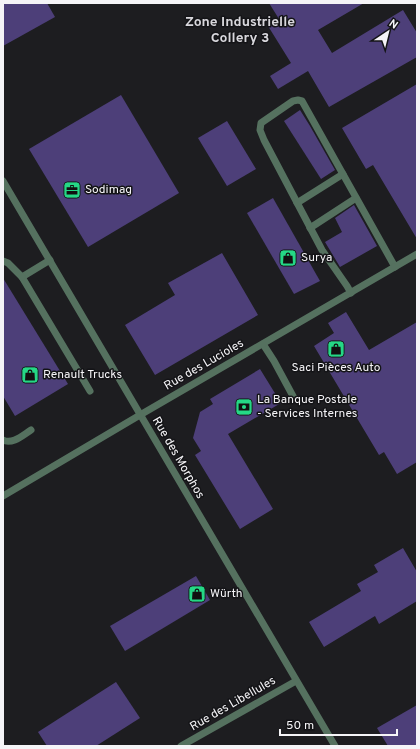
<svg xmlns="http://www.w3.org/2000/svg" width="420" height="749" viewBox="0 0 420 749" font-family="Overpass,sans-serif">
<rect width="100%" height="100%" fill="#1d1d20"/>
<!-- building -->
<g fill="#4d3f79">
<path d="M 3,3 L 47,3 L 55,17 L 3,46 Z"/>
<path d="M 269,3 L 364,3 L 318,30 L 332,53 L 403,10 L 417,33 L 417,57 L 329,107 L 308,71 L 278,89 L 270,76 L 291,63 L 268,26 L 279,19 Z"/>
<path d="M 417,84 L 417,239 L 373,165 L 366,169 L 342,128 Z"/>
<path d="M 121,95 L 179,193 L 88,247 L 29,149 Z"/>
<path d="M 300,110 L 310,126 L 335,170 L 321,179 L 284,121 Z"/>
<path d="M 227,121 L 256,169 L 227,186 L 198,138 Z"/>
<path d="M 273,198 L 320,281 L 294,294 L 247,213 Z"/>
<path d="M 354,205 L 377,246 L 340,267 L 325,242 L 342,232 L 335,218 Z"/>
<path d="M 222,253 L 258,315 L 155,375 L 125,325 L 175,295 L 168,283 Z"/>
<path d="M 3,278 L 68,384 L 15,416 L 3,396 Z"/>
<path d="M 346,312 L 369,350 L 417,322 L 417,462 L 397,474 L 384,452 L 379,455 L 314,346 L 334,333 L 328,323 Z"/>
<path d="M 260,369 L 281,403 L 228,434 L 273,509 L 240,529 L 195,455 L 201,451 L 193,438 L 200,412 L 213,404 L 210,399 Z"/>
<path d="M 403,548 L 417,572 L 417,601 L 379,624 L 375,616 L 324,647 L 309,622 L 361,591 L 357,584 L 378,572 L 374,565 Z"/>
<path d="M 196,576 L 210,600 L 125,651 L 110,626 Z"/>
<path d="M 116,682 L 140,718 L 96,746 L 47,746 L 38,732 Z"/>
<path d="M 417,705 L 417,746 L 388,746 L 377,728 Z"/>
</g>
<g fill="none" stroke-linecap="round" stroke-linejoin="round">
<!-- lane -->
<g stroke="#55715f" stroke-width="7">
<path d="M 3,181 L 335,746"/>
<path d="M 297,203 L 343,174"/>
<path d="M 310,228 L 356,198"/>
<path d="M 50,260 L 22,277 L 90,391"/>
<path d="M 3,261 L 8,263 L 22,277"/>
<path d="M 351,293 L 347,286 L 322,250 L 264,140 L 260,130 L 261,123 L 293,101 L 298,100 L 302,101 L 395,267"/>
<path d="M 263,344 L 274,361 L 294,398"/>
<path d="M 3,440 C 12,445 23,435 31,430"/>
<path d="M 3,496 L 140,415 L 417,254"/>
<path d="M 181,746 L 296,681"/>
</g>
</g>
<!-- icons -->
<defs>
<g id="office-square" transform="scale(0.9)"><rect x="-9" y="-9" width="18" height="18" rx="4" fill="#25d886" stroke="#141417"/><path d="M-6-3h4V-5.5h4V-3h4V5H-6ZM-1-4.5V-3h2v-1.5ZM-6 0V1H6V0Z" fill="#111"/></g>
<g id="shop-square" transform="scale(0.9)"><rect x="-9" y="-9" width="18" height="18" rx="4" fill="#25d886" stroke="#141417"/><path d="M-5-2.5h2.3a2.7 3.5 0 0 1 5.4 0H5L5.5 6h-11ZM-1.5-2.5h3a1.5 2.3 0 0 0-3 0Z" fill="#111"/></g>
<g id="bank-square" transform="scale(0.9)"><rect x="-9" y="-9" width="18" height="18" rx="4" fill="#25d886" stroke="#141417"/><path d="M-6-4H6V4H-6ZM0-2.3a2.3 2.3 0 1 0 0 4.6a2.3 2.3 0 1 0 0-4.6Z" fill="#111"/></g>
</defs>
<g fill-rule="evenodd">
<use href="#office-square" x="72" y="190"/>
<use href="#shop-square" x="288" y="258"/>
<use href="#shop-square" x="336" y="349"/>
<use href="#shop-square" x="30" y="375"/>
<use href="#bank-square" x="244" y="407"/>
<use href="#shop-square" x="197" y="594"/>
</g>
<g text-anchor="middle" dominant-baseline="central" stroke-width="3" stroke-linejoin="round" paint-order="stroke">
<!-- poi labels -->
<g font-size="12" fill="#f5f4f7" stroke="#141417" text-anchor="start">
<text x="85" y="190">Sodimag</text>
<text x="301" y="258">Surya</text>
<text x="336" y="368" text-anchor="middle">Saci Pièces Auto</text>
<text x="43" y="375">Renault Trucks</text>
<text x="257" y="400">La Banque Postale<tspan x="257" dy="14">- Services Internes</tspan></text>
<text x="210" y="594">Würth</text>
</g>
<!-- street labels -->
<g font-size="12" fill="#f5f4f7" stroke="#141417">
<text transform="translate(204 365) rotate(-30)">Rue des Lucioles</text>
<text transform="translate(178 458) rotate(60)">Rue des Morphos</text>
<text transform="translate(233 704) rotate(-30)">Rue des Libellules</text>
</g>
<!-- quarter labels -->
<g font-size="14" font-weight="bold" fill="#d8d7dc" stroke="#141417">
<text x="240" y="22">Zone Industrielle<tspan x="240" dy="16">Collery 3</tspan></text>
</g>
</g>
<!-- border -->
<rect width="420" height="749" fill="none" stroke="#f5f4f7" stroke-width="8"/>
<!-- north arrow -->
<g transform="translate(388 32) rotate(35)" stroke="#141417" stroke-width="3" paint-order="stroke">
<path d="M0-3L7 15L0 10L-7 15Z" fill="#f5f4f7"/>
<text y="-6" font-size="11" font-weight="bold" text-anchor="middle" fill="#f5f4f7">N</text>
</g>
<!-- scale -->
<path d="M280 729v6h117v-6" fill="none" stroke="#f5f4f7" stroke-width="2"/>
<text x="286" y="729" font-size="12" fill="#f5f4f7" stroke="#141417" stroke-width="3" paint-order="stroke">50 m</text>
</svg>
